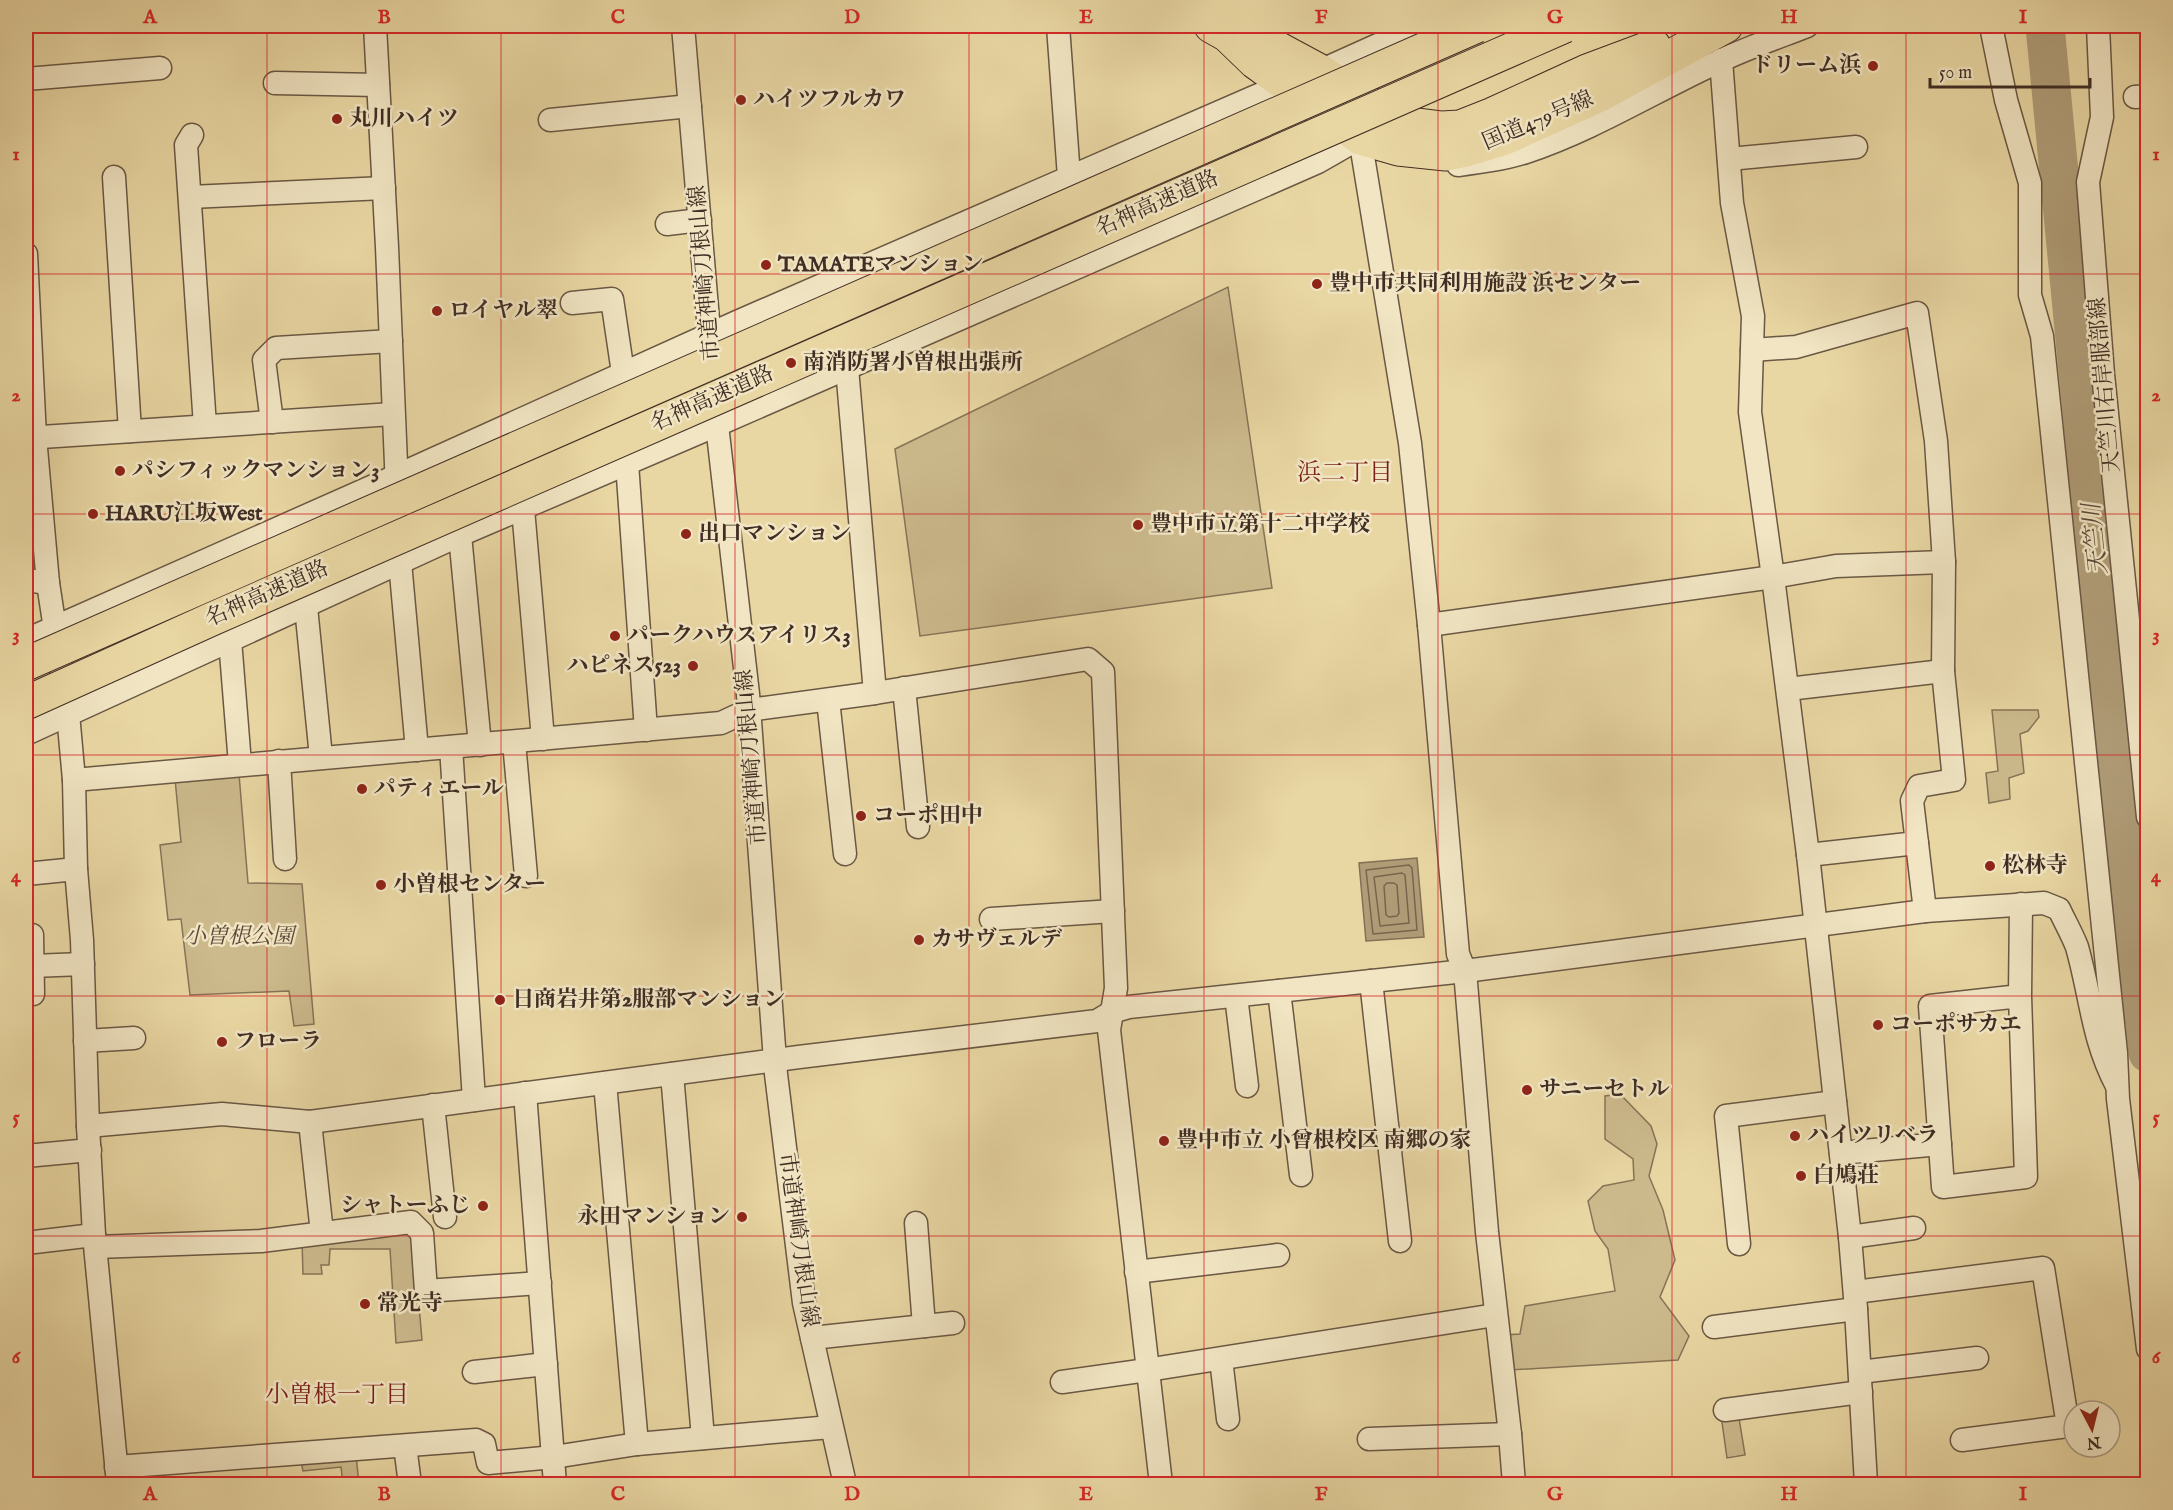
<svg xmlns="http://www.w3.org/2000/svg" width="2173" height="1510" viewBox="0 0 2173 1510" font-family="'IM FELL English','Noto Serif JP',serif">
<rect width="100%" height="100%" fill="#e9d7a3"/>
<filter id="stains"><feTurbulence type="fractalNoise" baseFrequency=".00333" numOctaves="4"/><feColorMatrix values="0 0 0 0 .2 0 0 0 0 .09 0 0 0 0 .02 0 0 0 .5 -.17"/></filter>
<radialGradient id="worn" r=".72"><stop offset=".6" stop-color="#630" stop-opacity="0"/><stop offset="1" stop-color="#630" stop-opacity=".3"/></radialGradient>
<!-- green -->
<g fill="#ccba8d" stroke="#867458" stroke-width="1.5">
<path d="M 1228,287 L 1272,588 L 920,636 L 895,449 Z"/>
<path d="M 1992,710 L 2038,710 L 2039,717 L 2028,731 L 2020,734 L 2024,773 L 2009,778 L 2010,799 L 1989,803 L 1986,773 L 1998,771 Z"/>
<path d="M 239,774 L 248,883 L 302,884 L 314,1024 L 294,1026 L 289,991 L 190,995 L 181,919 L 168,920 L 160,845 L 181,842 L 175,779 Z"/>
<path d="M 1620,1094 L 1651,1126 L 1657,1144 L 1649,1176 L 1663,1210 L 1675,1260 L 1660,1297 L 1689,1336 L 1678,1360 L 1510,1370 L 1504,1335 L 1520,1334 L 1525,1306 L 1615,1291 L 1608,1249 L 1595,1231 L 1588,1201 L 1603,1186 L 1634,1180 L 1633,1159 L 1605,1139 L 1605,1096 Z"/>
<path d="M 404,1228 L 413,1236 L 422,1340 L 396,1343 L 390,1249 L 330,1249 L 329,1265 L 321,1265 L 322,1274 L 303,1274 L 302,1241 Z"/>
<path d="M 1738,1412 L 1745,1455 L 1727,1458 L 1721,1415 Z"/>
<path d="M 356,1455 L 359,1484 L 343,1484 L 341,1467 L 303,1471 L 301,1461 Z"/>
</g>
<!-- water -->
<path fill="#b09d78" stroke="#837056" stroke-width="1.5" d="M 1417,858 L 1424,937 L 1366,941 L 1359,863 Z"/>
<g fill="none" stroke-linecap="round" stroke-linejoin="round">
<!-- shore -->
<g stroke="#78654e" stroke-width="1.5">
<path d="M 1409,865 L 1412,868 L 1417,930 L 1373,934 L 1366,870 Z"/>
<path d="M 1402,873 L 1405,875 L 1409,923 L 1380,926 L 1374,877 Z"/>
<path d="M 1387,883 L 1394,883 L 1397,885 L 1399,913 L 1397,916 L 1389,917 L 1386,915 L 1384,886 Z"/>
</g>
<!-- river -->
<path stroke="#b09d78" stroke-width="39" d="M 2045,26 L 2118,789 L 2148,1053"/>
<!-- minor casing -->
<g stroke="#6a5844" stroke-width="25">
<g id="minor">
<path d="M 375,26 L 387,247 L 397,488"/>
<path d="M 683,26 L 717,425 L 748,694 L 776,1074 L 804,1303 L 845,1484"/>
<path d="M 1058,26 L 1069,177"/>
<path d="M 1991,26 L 2006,100 L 2030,183 L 2030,295 L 2042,336 L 2116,1053 L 2118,1099 L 2148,1349"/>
<path d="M 2098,26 L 2102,117 L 2088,182 L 2103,374 L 2148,817"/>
<path d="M 1721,60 L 1732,203 L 1753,316 L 1750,412 L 1773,577 L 1808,855 L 1850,1237 L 1856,1309 L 1866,1484"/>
<path d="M 1320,71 L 1420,26"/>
<path d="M 26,79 L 160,68"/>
<path d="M 275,83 L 378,85"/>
<path d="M 2135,97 L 2148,96"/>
<path d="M 550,120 L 690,106"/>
<path d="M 192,135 L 186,145 L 205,426"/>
<path d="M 1360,138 L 1410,443 L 1429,625 L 1458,954 L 1465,971 L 1487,1232 L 1510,1434 L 1514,1484"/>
<path d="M 1729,159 L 1856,147"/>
<path d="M 1458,165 C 1481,162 1504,159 1526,152 C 1595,129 1656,90 1722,60 C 1750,47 1779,37 1807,26"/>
<path d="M 114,177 L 130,431"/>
<path d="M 190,197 L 384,188"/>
<path d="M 667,224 L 700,220"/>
<path d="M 26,254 L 35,437 L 48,583 L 68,714 L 74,780 L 76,869 L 82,940 L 88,1126 L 94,1235 L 118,1484"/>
<path d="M 572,303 L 612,299 L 623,373"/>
<path d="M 1752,350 L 1796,347 L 1917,313 L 1936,441 L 1944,562 L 1943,671 L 1954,780 L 1919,786 L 1912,801 L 1925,911"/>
<path d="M 847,368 L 875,693"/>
<path d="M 272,422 L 264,360 L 276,348 L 391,341"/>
<path d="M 26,438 L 393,414"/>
<path d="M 627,463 L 646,730"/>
<path d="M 523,509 L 543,739"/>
<path d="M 460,535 L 480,745"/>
<path d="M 399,551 L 417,750"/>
<path d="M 26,580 L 48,583"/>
<path d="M 306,607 L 321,757"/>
<path d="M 1429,625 L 1773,577 L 1836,566 L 1944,562"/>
<path d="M 26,640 L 396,476 L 737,322 L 1284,84"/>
<path d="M 230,640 L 240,764"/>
<path d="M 904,688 L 918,827"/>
<path d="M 1788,689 L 1943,671"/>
<path d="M 828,700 L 845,854"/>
<path d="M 26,734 L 460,535 L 717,425 L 1318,162 L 1360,138"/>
<path d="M 514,742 L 526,876"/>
<path d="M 451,747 L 474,1100"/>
<path d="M 279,761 L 285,859"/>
<path d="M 74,780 L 721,723 L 749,710 L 875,693 L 1088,659 L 1103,672 L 1116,988 L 1109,1030 L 1161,1484"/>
<path d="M 1808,855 L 1917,843"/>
<path d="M 26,874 L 76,869"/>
<path d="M 991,919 L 1113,911"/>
<path d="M 32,935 L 33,994"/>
<path d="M 32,966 L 83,964"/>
<path d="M 1371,981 L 1400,1241"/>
<path d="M 1279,991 L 1301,1175"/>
<path d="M 1236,996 L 1247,1086"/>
<path d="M 2020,996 L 1930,1006 L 1943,1187 L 2026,1177 L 2020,996 L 2021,904"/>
<path d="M 85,1041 L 134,1038"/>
<path d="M 672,1074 L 703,1438"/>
<path d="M 605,1083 L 637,1444"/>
<path d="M 525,1093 L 555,1484"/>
<path d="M 433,1105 L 445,1217"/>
<path d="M 310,1122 L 322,1233"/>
<path d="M 88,1126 L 222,1114 L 310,1122 L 799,1057 L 1097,1021 L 1112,1012 L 1129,1007 L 1465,971 L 1925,911 L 2044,903 L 2059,909 C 2065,922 2072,934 2077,947 C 2091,996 2092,1039 2117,1086"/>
<path d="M 1841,1153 L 1940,1144"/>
<path d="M 26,1156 L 90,1150"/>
<path d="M 916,1223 L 924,1326"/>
<path d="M 1850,1237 L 1914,1228"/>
<path d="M 26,1243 L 94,1235"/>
<path d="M 1739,1244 L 1726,1116 L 1835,1102"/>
<path d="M 96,1247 L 261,1241 L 411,1222 L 422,1233 L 426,1291 L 540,1283"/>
<path d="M 1136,1272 L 1278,1255"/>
<path d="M 1855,1292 L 2043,1268 L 2068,1426 L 1962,1440"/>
<path d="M 1714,1327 L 1856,1309"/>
<path d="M 812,1338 L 953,1323"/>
<path d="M 1221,1359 L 1228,1419"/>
<path d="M 474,1372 L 546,1364"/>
<path d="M 1860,1372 L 1977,1358"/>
<path d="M 1062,1382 L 1147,1370 L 1495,1315"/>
<path d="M 1725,1410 L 1861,1392"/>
<path d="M 1369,1439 L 1510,1434"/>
<path d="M 405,1446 L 410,1484"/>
<path d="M 116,1467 L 476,1440 L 484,1444 L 488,1463 L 554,1457 L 637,1444 L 831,1427"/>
</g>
</g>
<!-- highway casing -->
<g stroke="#402d24" stroke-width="35">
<g id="highway">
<path d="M 1211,26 L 1227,35 L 1255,62 L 1360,138 L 1398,149 L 1446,154 L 1466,150 L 1503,139 L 1600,95 L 1726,26"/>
<path d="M 1227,35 L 1268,43 L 1320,71 L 1384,113 L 1403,123 L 1442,128 L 1460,127 L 1493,114 L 1587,71 L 1654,46"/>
</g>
</g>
<!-- minor -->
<use href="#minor" stroke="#f1e5c3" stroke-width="22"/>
<!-- highway -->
<use href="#highway" stroke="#e9d7a3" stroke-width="33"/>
<!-- highway-bridge casing -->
<g stroke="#402d24" stroke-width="35" stroke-linecap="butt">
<g id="highway-bridge">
<path d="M 26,664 L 1477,26"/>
<path d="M 26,703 L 212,619 L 1565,26"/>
</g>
</g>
<!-- highway-bridge -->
<use href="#highway-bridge" stroke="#e9d7a3" stroke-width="33"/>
</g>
<!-- grid -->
<path fill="none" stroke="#d62828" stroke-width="1.5" stroke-opacity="0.55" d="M 267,26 L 267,1484M 501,26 L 501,1484M 735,26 L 735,1484M 969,26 L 969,1484M 1204,26 L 1204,1484M 1438,26 L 1438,1484M 1672,26 L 1672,1484M 1906,26 L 1906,1484M 26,274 L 2148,274M 26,514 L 2148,514M 26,755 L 2148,755M 26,996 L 2148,996M 26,1236 L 2148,1236"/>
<!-- markers -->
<g fill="#8f2418" stroke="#f1e5c3" stroke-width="2">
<circle cx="1873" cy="66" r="6"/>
<circle cx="741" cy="100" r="6"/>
<circle cx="337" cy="119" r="6"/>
<circle cx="766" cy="265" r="6"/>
<circle cx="1317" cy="284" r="6"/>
<circle cx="437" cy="311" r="6"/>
<circle cx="791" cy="363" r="6"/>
<circle cx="120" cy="471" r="6"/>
<circle cx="93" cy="514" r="6"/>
<circle cx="1138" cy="525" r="6"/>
<circle cx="686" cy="534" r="6"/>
<circle cx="615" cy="636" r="6"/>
<circle cx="693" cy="666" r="6"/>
<circle cx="362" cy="789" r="6"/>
<circle cx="861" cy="816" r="6"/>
<circle cx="1990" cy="866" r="6"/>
<circle cx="381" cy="885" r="6"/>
<circle cx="919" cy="940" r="6"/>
<circle cx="500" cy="1000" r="6"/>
<circle cx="1878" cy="1025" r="6"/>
<circle cx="222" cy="1042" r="6"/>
<circle cx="1527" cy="1090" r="6"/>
<circle cx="1795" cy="1136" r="6"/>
<circle cx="1164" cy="1141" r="6"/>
<circle cx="1801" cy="1176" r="6"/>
<circle cx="483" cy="1206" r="6"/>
<circle cx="742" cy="1217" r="6"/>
<circle cx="365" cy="1304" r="6"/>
</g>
<g text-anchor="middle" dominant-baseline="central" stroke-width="5" stroke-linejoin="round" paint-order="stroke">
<!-- poi labels -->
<g font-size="22" font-weight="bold" fill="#402d24" stroke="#f1e5c3" text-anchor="start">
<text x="1861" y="66" text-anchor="end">ドリーム浜</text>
<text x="753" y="100">ハイツフルカワ</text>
<text x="349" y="119">丸川ハイツ</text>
<text x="778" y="265">TAMATEマンション</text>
<text x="1329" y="284">豊中市共同利用施設 浜センター</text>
<text x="449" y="311">ロイヤル翠</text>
<text x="803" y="363">南消防署小曽根出張所</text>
<text x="132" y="471">パシフィックマンション3</text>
<text x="105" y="514">HARU江坂West</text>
<text x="1150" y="525">豊中市立第十二中学校</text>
<text x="698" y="534">出口マンション</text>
<text x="627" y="636">パークハウスアイリス3</text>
<text x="681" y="666" text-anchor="end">ハピネス523</text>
<text x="374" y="789">パティエール</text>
<text x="873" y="816">コーポ田中</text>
<text x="2002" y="866">松林寺</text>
<text x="393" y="885">小曽根センター</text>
<text x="931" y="940">カサヴェルデ</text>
<text x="512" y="1000">日商岩井第2服部マンション</text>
<text x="1890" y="1025">コーポサカエ</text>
<text x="234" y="1042">フローラ</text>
<text x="1539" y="1090">サニーセトル</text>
<text x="1807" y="1136">ハイツリベラ</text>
<text x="1176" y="1141">豊中市立 小曾根校区 南郷の家</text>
<text x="1813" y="1176">白鳩荘</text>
<text x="471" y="1206" text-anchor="end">シャトーふじ</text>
<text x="730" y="1217" text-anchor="end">永田マンション</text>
<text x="377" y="1304">常光寺</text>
</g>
<!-- street labels -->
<g font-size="22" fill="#402d24" stroke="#f1e5c3">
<text transform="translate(1538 121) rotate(-23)">国道479号線</text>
<text transform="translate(1157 204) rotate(-24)">名神高速道路</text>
<text transform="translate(705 273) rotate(-95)">市道神崎刀根山線</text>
<text transform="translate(2105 385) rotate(-95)">天竺川右岸服部線</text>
<text transform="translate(712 399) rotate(-24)">名神高速道路</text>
<text transform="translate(267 594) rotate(-24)">名神高速道路</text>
<text transform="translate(752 757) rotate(-95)">市道神崎刀根山線</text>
<text transform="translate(798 1240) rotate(82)">市道神崎刀根山線</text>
</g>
<!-- park labels -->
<g font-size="22" font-style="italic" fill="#5c4939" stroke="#f1e5c3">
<text x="239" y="937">小曽根公園</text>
</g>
<!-- neighbourhood labels -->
<g font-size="24" fill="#7a1f14" stroke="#f1e5c3">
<text x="1345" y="473">浜二丁目</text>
<text x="337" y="1395">小曽根一丁目</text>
</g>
<!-- water labels -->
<g font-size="24" font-style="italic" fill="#5c4939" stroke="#f1e5c3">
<text transform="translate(2096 539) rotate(-96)">天竺川</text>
</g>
</g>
<!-- margin -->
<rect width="2173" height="1510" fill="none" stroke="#e9d7a3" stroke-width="66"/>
<!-- north arrow -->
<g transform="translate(2092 1429) rotate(173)"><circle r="28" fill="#f1e5c3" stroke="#aa9b83" stroke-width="1.5"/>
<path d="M0-4.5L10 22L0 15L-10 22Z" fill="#8f2418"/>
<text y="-9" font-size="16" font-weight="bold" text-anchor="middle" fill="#402d24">N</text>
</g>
<!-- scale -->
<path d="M1930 78v9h160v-9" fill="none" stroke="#402d24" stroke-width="3"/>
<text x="1939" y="78" font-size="18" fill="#402d24" stroke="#f1e5c3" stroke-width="4.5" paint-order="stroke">50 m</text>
<rect x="33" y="33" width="2107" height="1444" fill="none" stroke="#d62828" stroke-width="2"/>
<g font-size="20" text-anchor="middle" font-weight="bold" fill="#d62828">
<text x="150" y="23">A</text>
<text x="384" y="23">B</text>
<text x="618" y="23">C</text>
<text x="852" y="23">D</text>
<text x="1086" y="23">E</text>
<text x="1321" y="23">F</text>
<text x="1555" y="23">G</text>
<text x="1789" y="23">H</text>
<text x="2023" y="23">I</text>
<text x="16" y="160">1</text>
<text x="2156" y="160">1</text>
<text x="16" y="401">2</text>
<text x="2156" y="401">2</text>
<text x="16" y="641">3</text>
<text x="2156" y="641">3</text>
<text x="16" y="882">4</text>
<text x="2156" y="882">4</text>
<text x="16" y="1123">5</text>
<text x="2156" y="1123">5</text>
<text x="16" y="1363">6</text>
<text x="2156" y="1363">6</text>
<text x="150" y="1500">A</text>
<text x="384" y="1500">B</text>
<text x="618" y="1500">C</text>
<text x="852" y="1500">D</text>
<text x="1086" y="1500">E</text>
<text x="1321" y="1500">F</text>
<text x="1555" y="1500">G</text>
<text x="1789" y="1500">H</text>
<text x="2023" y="1500">I</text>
</g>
<rect width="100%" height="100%" filter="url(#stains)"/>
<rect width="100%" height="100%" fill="url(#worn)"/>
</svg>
